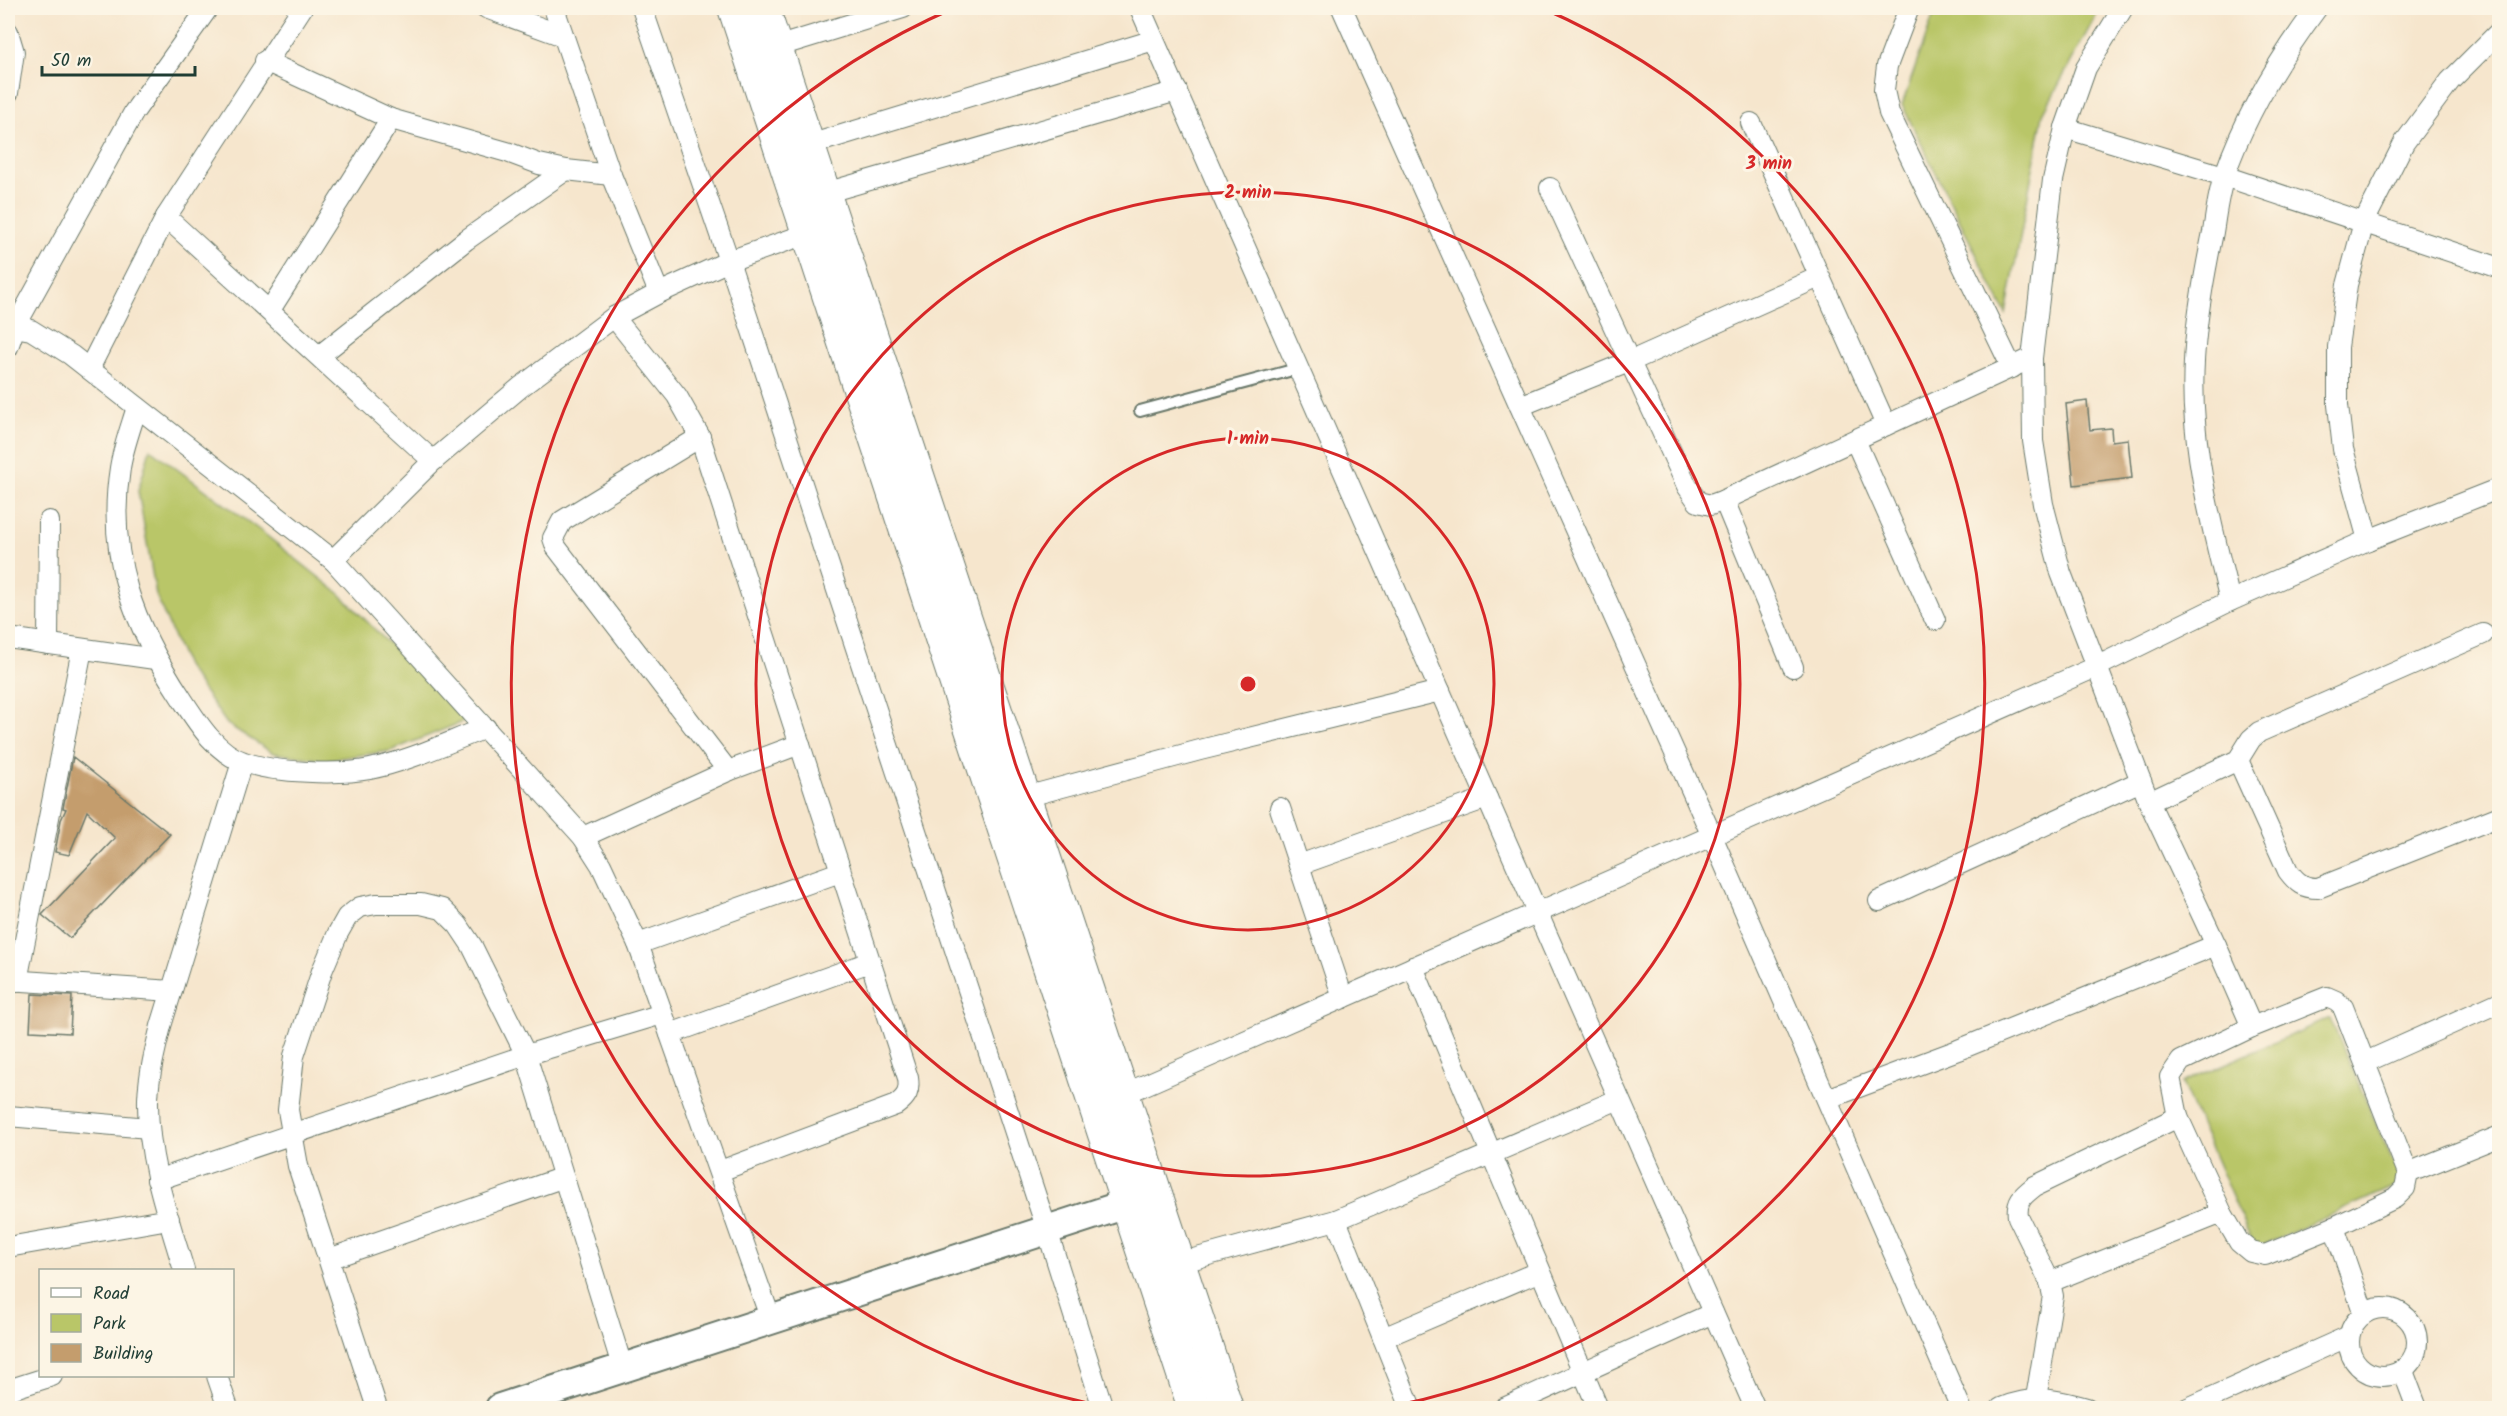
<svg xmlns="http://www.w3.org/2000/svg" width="2507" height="1416" viewBox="0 0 2507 1416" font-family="Kalam,sans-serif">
<rect width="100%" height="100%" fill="#fcf5e5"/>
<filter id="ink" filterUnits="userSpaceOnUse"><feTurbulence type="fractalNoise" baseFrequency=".0167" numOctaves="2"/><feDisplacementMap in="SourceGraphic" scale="12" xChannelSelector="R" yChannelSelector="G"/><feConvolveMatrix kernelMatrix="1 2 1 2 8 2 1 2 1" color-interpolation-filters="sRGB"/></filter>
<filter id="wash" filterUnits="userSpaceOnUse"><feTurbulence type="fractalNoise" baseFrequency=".008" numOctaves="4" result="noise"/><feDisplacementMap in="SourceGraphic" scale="24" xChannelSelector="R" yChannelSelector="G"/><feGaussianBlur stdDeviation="1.35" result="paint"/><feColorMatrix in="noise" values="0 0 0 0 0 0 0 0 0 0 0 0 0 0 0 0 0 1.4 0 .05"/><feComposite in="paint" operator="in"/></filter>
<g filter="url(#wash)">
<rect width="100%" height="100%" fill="#f6e6cd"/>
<!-- green -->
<g fill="#b9c668" stroke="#6c824e" stroke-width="1.5">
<path d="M 1936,8 L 2100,8 L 2043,114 L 2006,314 L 1902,105 Z"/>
<path d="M 150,449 L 262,532 L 340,594 L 465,721 L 390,751 L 325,760 L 273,753 L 227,724 L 186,666 L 156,595 L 138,491 Z"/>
<path d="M 2330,1018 L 2402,1183 L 2255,1249 L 2182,1083 Z"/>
</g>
<g id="blocks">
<!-- building -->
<g fill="#c49d6d">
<path d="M 2087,401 L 2090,430 L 2111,428 L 2112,441 L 2128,439 L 2132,478 L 2074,485 L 2066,404 Z"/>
<path d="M 73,757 L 170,834 L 70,938 L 42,915 L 115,838 L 87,811 L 69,855 L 55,852 L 61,820 L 66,809 L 63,808 Z"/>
<path d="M 32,994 L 72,996 L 70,1033 L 30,1031 Z"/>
</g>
</g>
</g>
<g filter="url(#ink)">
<use href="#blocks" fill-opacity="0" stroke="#6a786a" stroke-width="1.5"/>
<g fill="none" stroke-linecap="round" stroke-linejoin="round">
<!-- lane casing -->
<g stroke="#6a786a" stroke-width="14">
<path id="lane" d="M 1140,411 L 1300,368"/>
</g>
<!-- street casing -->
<g stroke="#6a786a" stroke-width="22">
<g id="street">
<path d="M 486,8 L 563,36"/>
<path d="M 554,8 L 611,175 L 659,293"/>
<path d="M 642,8 L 729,261 L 1047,1230 L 1103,1408"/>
<path d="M 1140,8 L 1755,1408"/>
<path d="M 1342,8 L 1712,836 L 1961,1408"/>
<path d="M 1909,8 L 1887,66 L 1884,90 L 1889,113 L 2012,368"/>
<path d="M 2123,8 L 2086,68 L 2065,128 L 2053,180 L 2032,358 L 2033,441 L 2043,504 L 2061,573 L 2149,802 L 2216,945 L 2252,1027"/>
<path d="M 8,32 L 14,52 L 8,93"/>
<path d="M 776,47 L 903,8"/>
<path d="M 265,61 L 391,119 L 507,152 L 539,164 L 566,170 L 611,175"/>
<path d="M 1751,123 L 1886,425"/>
<path d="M 2065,128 L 2224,176 L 2500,268"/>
<path d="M 809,145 L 1154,40"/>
<path d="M 1550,188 L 1687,486 L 1698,502 L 1711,505 L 1724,500 L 2032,358"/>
<path d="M 825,193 L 1177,91"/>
<path d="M 166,217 L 433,461"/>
<path d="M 270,310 L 391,119"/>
<path d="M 614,317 L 677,396 L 700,437 L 908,1078 C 910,1091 907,1097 896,1105 L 720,1171"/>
<path d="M 8,326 L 31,330 L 71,355 L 333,560 L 583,837 L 601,865 L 638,944 L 771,1320"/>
<path d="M 8,347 L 15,327 L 134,112 L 208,8"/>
<path d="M 319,356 L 466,240 L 566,170"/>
<path d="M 89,369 L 166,217 L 302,8"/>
<path d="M 1520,406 L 1631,361 L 1819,277"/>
<path d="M 137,407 C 131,427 123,448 120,468 C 106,557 134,626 182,699 C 197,722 216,753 244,762 C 274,773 339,775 370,769 C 410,761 448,742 486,728"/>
<path d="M 700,437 L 562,521 L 553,538 L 556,547 L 728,771"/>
<path d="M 1855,440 L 1935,620"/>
<path d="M 1724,500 L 1793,667"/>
<path d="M 2368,540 L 2343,449 L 2338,405 L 2338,347 L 2347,285 L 2364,222 L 2404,143 L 2450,81 L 2500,31"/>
<path d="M 333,560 L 433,461 L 522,386 L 614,317 L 659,293 L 729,261 L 818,230"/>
<path d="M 2230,601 C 2216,542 2200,483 2195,422 C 2189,358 2200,296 2213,232 C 2216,214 2218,193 2225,174 C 2246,114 2279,59 2317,8"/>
<path d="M 8,638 L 155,659"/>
<path d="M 48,644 L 49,521"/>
<path d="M 2238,760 L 2288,871 C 2297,883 2303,888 2318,888 L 2500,816"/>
<path d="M 1025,797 L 1200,750 L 1440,691"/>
<path d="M 2149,802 L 2238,760 L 2251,739 L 2259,732 L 2483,634"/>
<path d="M 1280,808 L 1343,998"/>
<path d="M 583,837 L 728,771 L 800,744"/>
<path d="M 1299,865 L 1487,798"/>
<path d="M 1879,901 L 2141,781"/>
<path d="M 638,944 L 840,872"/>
<path d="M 1413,967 L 1598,1408"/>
<path d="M 8,980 L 172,991"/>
<path d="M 17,981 L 82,649"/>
<path d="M 2327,997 L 2336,1001 L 2343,1007 L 2408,1173 L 2405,1188 L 2395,1198 L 2334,1227 L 2265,1255 L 2251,1252 L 2239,1242 L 2222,1213 L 2178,1117 L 2170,1077 L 2181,1061 L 2252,1027 Z"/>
<path d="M 670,1034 L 870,962"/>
<path d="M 2366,1062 L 2500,1002"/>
<path d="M 1113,1099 L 2096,667 L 2230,601 L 2368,540 L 2500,488"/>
<path d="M 1827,1099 L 1958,1050 L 2216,945"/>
<path d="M 8,1116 L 149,1128"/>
<path d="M 2408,1173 L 2500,1136"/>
<path d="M 157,1180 L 526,1055 L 662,1014"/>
<path d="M 1336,1220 L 1411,1408"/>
<path d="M 2334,1227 L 2364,1314"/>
<path d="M 8,1247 L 169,1219"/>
<path d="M 329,1259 L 564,1177"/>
<path d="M 1179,1263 L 1336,1220 L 1619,1099"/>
<path d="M 184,1270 C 167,1214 147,1158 148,1099 C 149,1074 155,1050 161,1026 L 242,762"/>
<path d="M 2050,1282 L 2222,1213"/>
<circle cx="2383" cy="1342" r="34"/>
<path d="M 1383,1338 L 1540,1271"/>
<path d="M 2403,1371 L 2417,1408"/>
<path d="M 217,1376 L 228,1408"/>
<path d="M 8,1390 L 52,1376"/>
<path d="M 2036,1398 L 2053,1296 L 2050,1282 L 2018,1217 C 2016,1201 2022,1196 2035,1186 L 2178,1117"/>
<path d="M 377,1408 L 298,1166 L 288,1110 L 294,1056 L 322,971 L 338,933 L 347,917 L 360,907 L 376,904 L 421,904 L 442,909 L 458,925 L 472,946 L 526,1055 L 623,1369"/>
<path d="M 1504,1408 L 1713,1313"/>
<path d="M 2001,1408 C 2035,1395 2052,1398 2087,1408"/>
<path d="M 2188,1408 L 2349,1336"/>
</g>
</g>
<!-- secondary casing -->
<g stroke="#6a786a" stroke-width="32">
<path id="secondary" d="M 500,1408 L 1148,1197"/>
</g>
<!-- primary casing -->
<g stroke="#6a786a" stroke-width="34">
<g id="primary">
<path d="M 734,8 L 1194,1408"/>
<path d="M 763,8 L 1227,1408"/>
</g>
</g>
<!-- lane -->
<use href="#lane" stroke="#fff" stroke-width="10"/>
<!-- street -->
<use href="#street" stroke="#fff" stroke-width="20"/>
<!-- secondary -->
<use href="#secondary" stroke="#fff" stroke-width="28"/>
<!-- primary -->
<use href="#primary" stroke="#fff" stroke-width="32"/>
</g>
</g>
<!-- distance rings -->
<g fill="none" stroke="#d62828" stroke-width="3">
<circle cx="1248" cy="684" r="246"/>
<circle cx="1248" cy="684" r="492"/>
<path d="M1107 1407A737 737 0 0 1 954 8M1542 8A737 737 0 0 1 1389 1407"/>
</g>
<circle cx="1248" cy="684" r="9" fill="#d62828" stroke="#fcf5e5" stroke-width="3"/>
<g font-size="18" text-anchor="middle" font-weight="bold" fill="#d62828" stroke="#fcf5e5" stroke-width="6" stroke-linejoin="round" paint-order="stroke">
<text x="1769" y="169">3 min</text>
<text x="1248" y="198">2 min</text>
<text x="1248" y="444">1 min</text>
</g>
<!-- margin -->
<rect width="2507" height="1416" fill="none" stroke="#fcf5e5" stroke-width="30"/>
<!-- legend -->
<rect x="39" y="1269" width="195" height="108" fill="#fcf5e5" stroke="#a4ab9e" stroke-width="1.5"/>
<rect x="51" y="1288" width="30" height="9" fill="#ffffff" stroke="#a4ab9e" stroke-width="1.5"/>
<text x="93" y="1299" font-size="18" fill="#1f3d34">Road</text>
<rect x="51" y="1314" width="30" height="18" fill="#b9c668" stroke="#a4ab9e" stroke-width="1.5"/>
<text x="93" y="1329" font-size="18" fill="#1f3d34">Park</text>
<rect x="51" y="1344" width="30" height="18" fill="#c49d6d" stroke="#a4ab9e" stroke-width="1.5"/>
<text x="93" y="1359" font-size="18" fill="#1f3d34">Building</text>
<!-- scale -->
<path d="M42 66v9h153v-9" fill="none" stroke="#1f3d34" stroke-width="3"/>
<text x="51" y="66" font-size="18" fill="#1f3d34" stroke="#fcf5e5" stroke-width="4.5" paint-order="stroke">50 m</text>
</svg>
